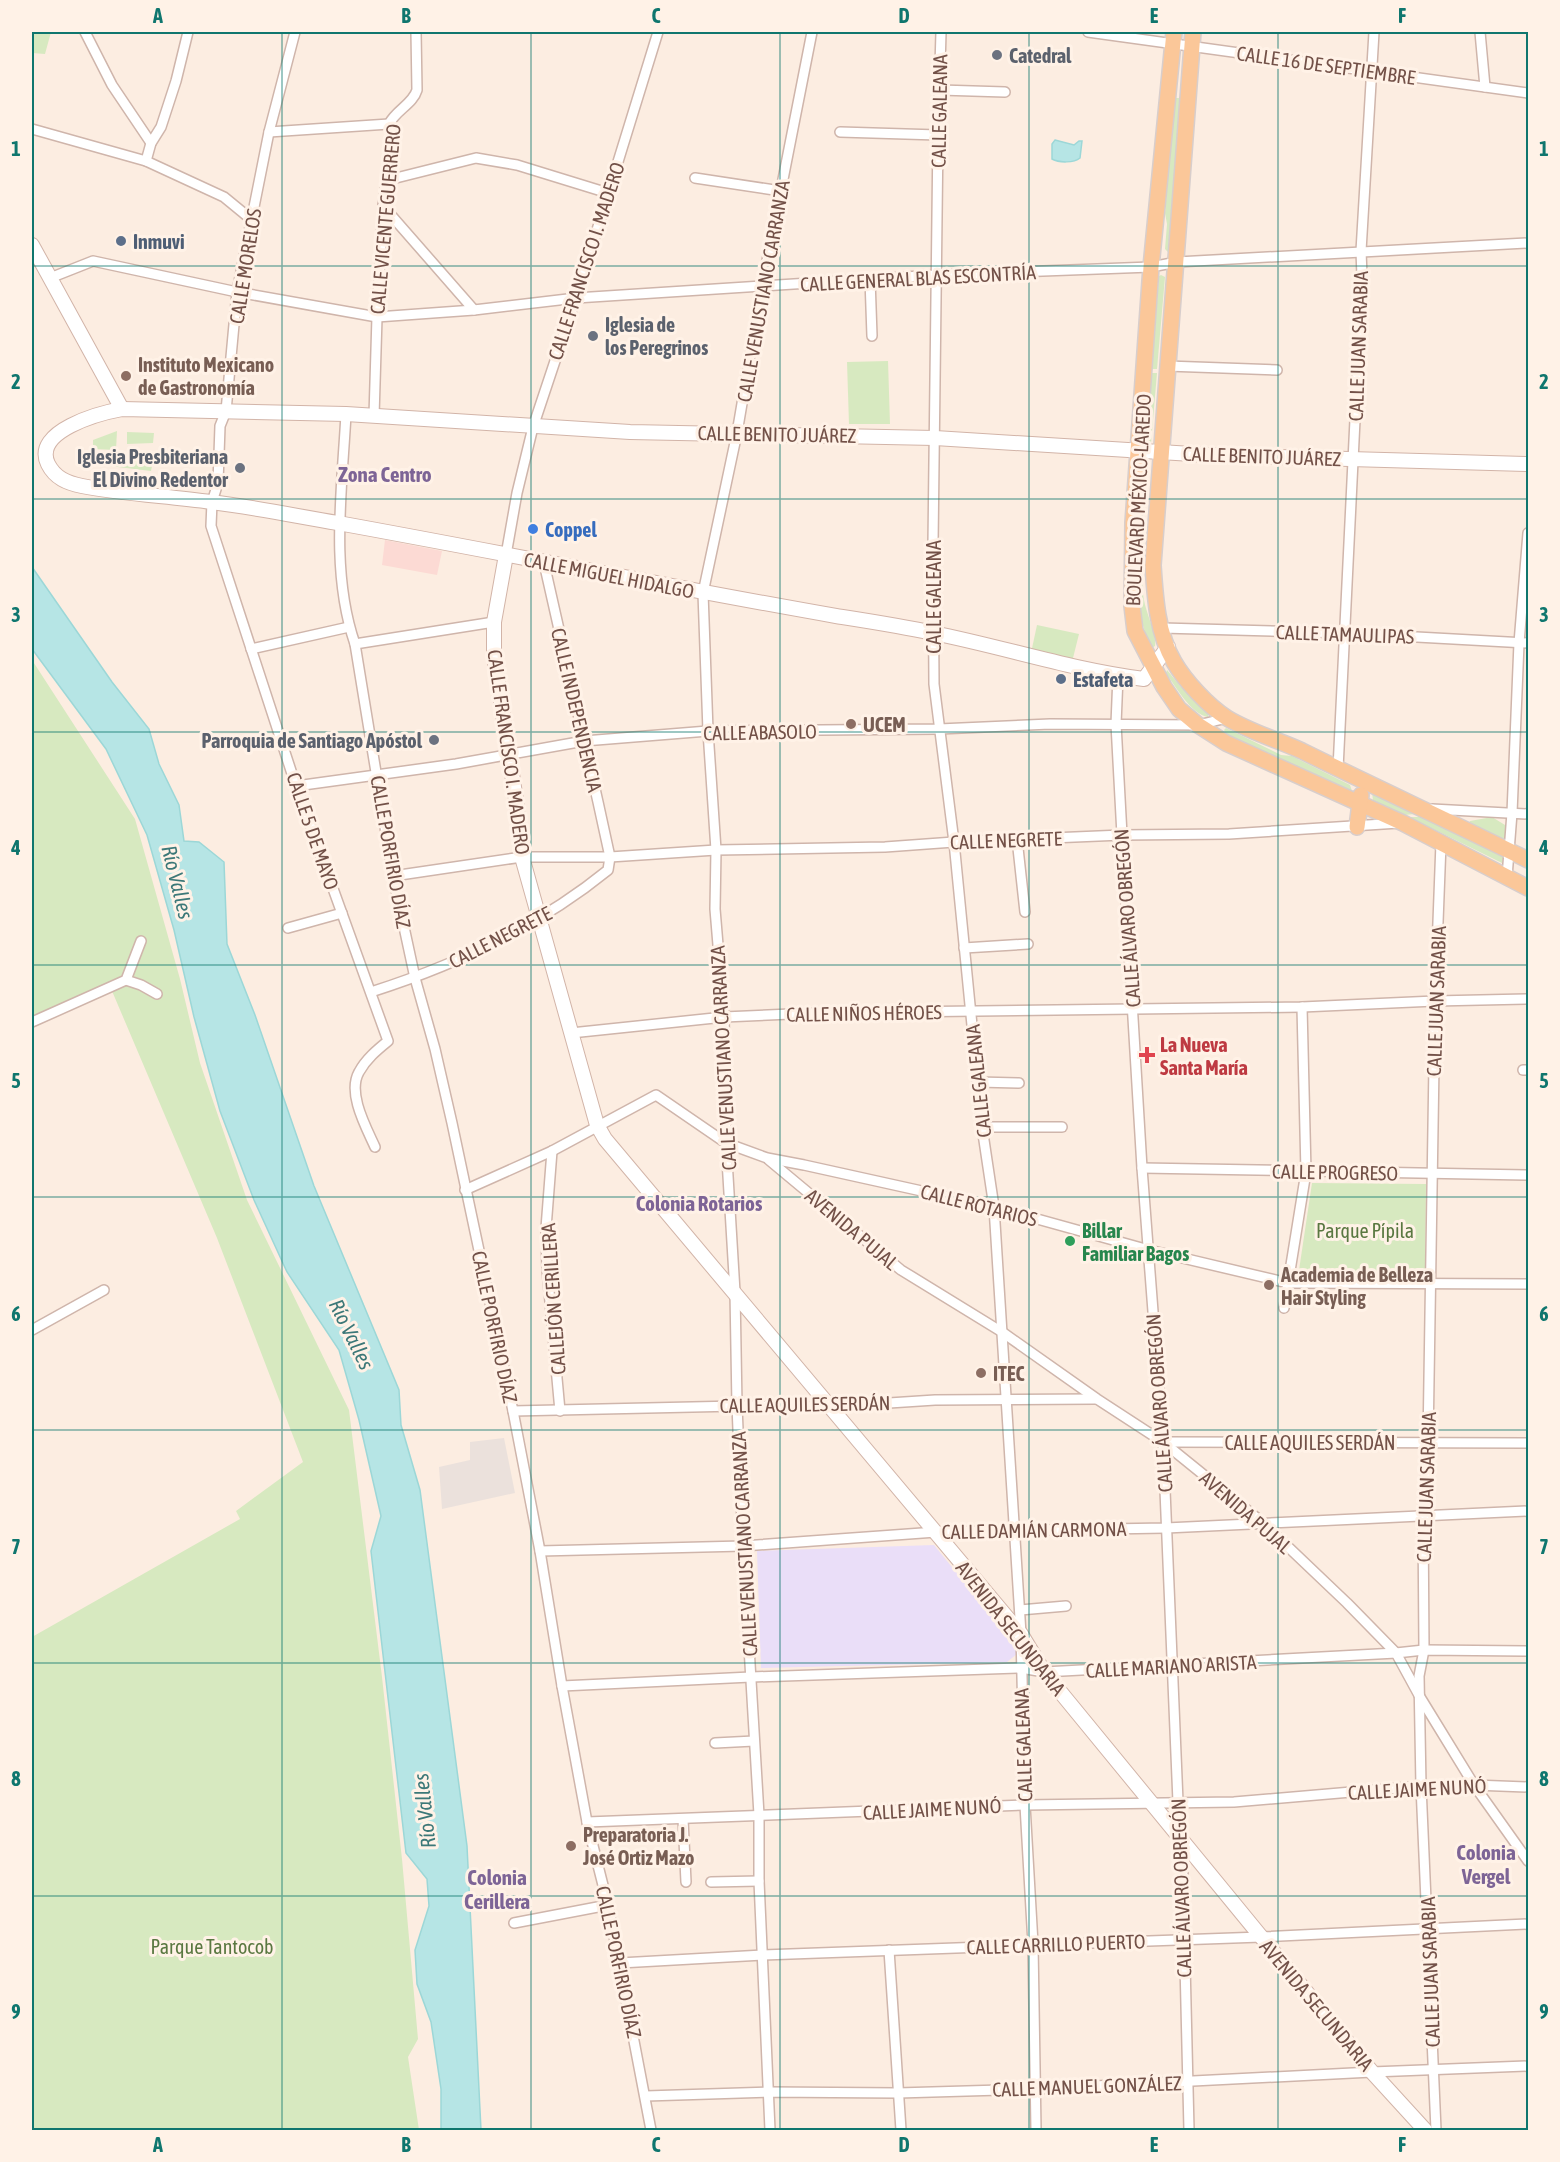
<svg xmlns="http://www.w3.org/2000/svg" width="1560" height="2162" viewBox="0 0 1560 2162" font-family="'Asap Condensed',sans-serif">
<rect width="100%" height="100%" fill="#fcede1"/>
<!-- commercial -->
<path fill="#fcdad4" d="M 385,540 L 442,551 L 437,575 L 382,565 Z"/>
<!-- industrial -->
<path fill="#ebe1dc" d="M 504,1438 L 515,1493 L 442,1509 L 439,1467 L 470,1460 L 470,1442 Z"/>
<!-- education -->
<path fill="#eadef8" d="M 934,1545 L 1016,1646 L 1017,1654 L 1007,1662 L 761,1668 L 757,1551 Z"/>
<!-- green -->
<g fill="#d7e9c0">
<path d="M 32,32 L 51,32 L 45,54 L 32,53 Z"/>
<path d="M 1175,98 L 1180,98 L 1168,252 L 1165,249 L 1167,224 L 1165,213 Z"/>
<path d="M 1161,275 L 1165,277 L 1157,369 L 1152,369 L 1159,276 Z"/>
<path d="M 888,361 L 890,424 L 849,424 L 847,362 Z"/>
<path d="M 1152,373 L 1157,373 L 1151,443 L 1146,443 Z"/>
<path d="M 117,431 L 116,450 L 93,449 L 93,440 Z"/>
<path d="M 127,432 L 154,433 L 153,443 L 127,444 Z"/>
<path d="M 93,455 L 145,457 L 152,466 L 151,471 L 93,464 Z"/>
<path d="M 1144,465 L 1146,466 L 1142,525 C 1148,549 1139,575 1144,600 C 1146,613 1157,635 1155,646 L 1150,649 L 1140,615 L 1136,581 Z"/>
<path d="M 1037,625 L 1079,634 L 1072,662 L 1031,653 Z"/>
<path d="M 32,660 L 135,819 L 180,979 L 200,1063 L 247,1200 L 349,1410 L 382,1677 L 402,1859 L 418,2039 L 408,2057 L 419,2130 L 32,2130 L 32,1637 L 240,1519 L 236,1511 L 303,1462 L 217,1238 L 112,991 L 32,1028 Z"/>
<path d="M 1167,670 L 1181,687 L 1209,713 L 1208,717 C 1192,715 1175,686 1166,673 Z"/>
<path d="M 1226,728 L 1281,755 L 1292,756 L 1350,785 L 1353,794 L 1226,734 L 1224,730 Z"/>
<path d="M 1372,793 L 1415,814 L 1404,815 L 1373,800 Z"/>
<path d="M 1409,817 L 1421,817 L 1503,857 L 1502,863 Z"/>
<path d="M 1492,817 L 1505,825 L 1505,840 L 1469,823 L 1470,821 Z"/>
<path d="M 1312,1183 L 1426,1184 L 1425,1278 L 1298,1277 Z"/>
</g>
<!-- water -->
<g fill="#b6e5e5" stroke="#9cd7d7" stroke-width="1.5">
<path d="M 1055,140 L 1074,145 L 1079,141 L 1082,141 L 1080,158 C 1074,163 1059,163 1052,159 L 1052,144 Z"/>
<path d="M 32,567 L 112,682 L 149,729 L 159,764 L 179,805 L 184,841 L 199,842 L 224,862 L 227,944 L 255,1015 L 314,1186 L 399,1390 L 401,1425 L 420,1490 L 467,1846 L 481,2130 L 441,2130 L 441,2089 L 431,2022 L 417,1984 L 415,1950 L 429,1906 L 427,1879 L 406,1853 L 371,1551 L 381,1516 L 359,1420 L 339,1350 L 287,1272 L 254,1200 L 220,1111 L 194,1017 L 174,930 L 147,835 L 106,749 L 32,649 Z"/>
</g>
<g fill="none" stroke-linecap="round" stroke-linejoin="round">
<!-- street casing -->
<g stroke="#cfb5ab" stroke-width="12">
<g id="street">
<path d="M 85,32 L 112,85 L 151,143"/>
<path d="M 295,32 L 269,132 L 237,292 L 226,411 L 220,426 L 218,483 L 212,502 L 211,526 L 296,786 L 388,1041 C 377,1050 366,1059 359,1072 C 347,1093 366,1127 375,1147"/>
<path d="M 941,32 L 938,135 L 933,544 L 934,684 L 954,842 L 982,1127 L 994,1207 L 1021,1634 L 1025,1805 L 1033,1944 L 1036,2130"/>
<path d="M 1088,32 L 1528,93"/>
<path d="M 1480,32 L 1485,87"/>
<path d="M 940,90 L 1005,92"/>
<path d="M 32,129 L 146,161 L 224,197 L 252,220"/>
<path d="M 269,132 L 389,124"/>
<path d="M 840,132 L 938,135"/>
<path d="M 146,161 L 151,143 L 161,127 L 176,81 L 188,32"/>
<path d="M 695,178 L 781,191"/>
<path d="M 388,180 L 476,158 L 517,165 L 608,193"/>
<path d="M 383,206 L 474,310"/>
<path d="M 50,278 L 93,261 L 237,292 L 377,317 L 474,310 L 576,298 L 762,286 L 936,275 L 1151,267 L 1177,262 L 1528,243"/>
<path d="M 870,279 L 872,336"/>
<path d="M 1167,366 L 1277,370"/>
<path d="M 346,414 C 342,490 330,571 355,644 L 393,876 L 415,978 L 435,1049 L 452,1123 L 513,1411 L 540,1551 L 562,1686 L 587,1822 L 608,1905 L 651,2130"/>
<path d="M 374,416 L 377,317 L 383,206 L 392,135 L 389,124 C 396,110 413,104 417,90 L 416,32"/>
<path d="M 506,555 L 517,493 L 533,427 L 576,298 L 658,32"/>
<path d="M 1162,628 L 1344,633 L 1528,643"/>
<path d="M 355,644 L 494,622"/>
<path d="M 251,649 L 349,627"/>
<path d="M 1118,676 L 1116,724 L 1122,835 L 1142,1168 L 1163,1442 L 1178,1802 L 1182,1838 L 1189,2130"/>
<path d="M 1338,769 L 1362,276 L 1361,251 L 1374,32"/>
<path d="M 296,786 L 456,764 L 584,741 L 708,731 L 939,729 L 1050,724 L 1198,725 L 1227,718"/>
<path d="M 1432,809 L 1528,814"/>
<path d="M 1017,839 L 1025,912"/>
<path d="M 393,876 L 522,857 L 610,857 L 716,850 L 885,847 L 954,842 L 1122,835 L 1229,834 L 1399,823"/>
<path d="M 1507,877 L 1512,813 L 1519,643 L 1528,533"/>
<path d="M 288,928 L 342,913"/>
<path d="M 964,948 L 1028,944"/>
<path d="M 126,980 L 141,985 L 157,994"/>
<path d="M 371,992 C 456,965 538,927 608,870 L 610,857 L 598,802 L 544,563"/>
<path d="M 32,1022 L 126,980 L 141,941"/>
<path d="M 571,1033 L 724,1017 L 814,1013 L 1302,1007 L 1435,1001 L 1528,999"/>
<path d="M 1523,1070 L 1528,1070"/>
<path d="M 978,1082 L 1019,1083"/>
<path d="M 982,1127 L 1062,1127"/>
<path d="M 552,1151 L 546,1228 L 547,1269 L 560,1411"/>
<path d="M 769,1160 L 901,1270 L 1002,1332 L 1097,1399 L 1163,1442 L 1263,1523 L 1347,1603 L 1396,1653 L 1420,1697 L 1474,1785 L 1528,1861"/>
<path d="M 1142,1168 L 1528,1175"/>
<path d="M 465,1190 L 552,1151 L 656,1095 L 726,1143 L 767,1158 L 804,1165 L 994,1207 L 1149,1250 L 1288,1283 L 1528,1284"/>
<path d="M 1284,1308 L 1306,1172 L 1302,1007"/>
<path d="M 32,1330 L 104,1290"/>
<path d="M 513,1411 L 737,1406 L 828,1407 L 935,1400 L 1095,1399"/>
<path d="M 1163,1442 L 1528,1443"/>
<path d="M 540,1551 L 743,1546 L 936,1532 L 1166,1528 L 1528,1511"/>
<path d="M 1020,1610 L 1066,1606"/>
<path d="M 562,1686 L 751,1677 L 1021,1668 L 1044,1672 L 1396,1653 L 1424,1650 L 1528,1651"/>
<path d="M 715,1743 L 754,1741"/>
<path d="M 683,1819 L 686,1882"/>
<path d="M 587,1822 L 1025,1805 L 1234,1802 L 1421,1786 L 1474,1785 L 1528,1787"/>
<path d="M 711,1882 L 759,1881"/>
<path d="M 514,1923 L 608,1905"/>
<path d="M 889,1950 L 901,2130"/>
<path d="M 620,1963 L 763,1955 L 1261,1937 L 1528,1924"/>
<path d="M 646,2096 L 768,2092 L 898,2093 L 1035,2089 L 1372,2072 L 1528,2066"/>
<path d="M 770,2130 L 759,1881 L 759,1815 L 743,1546 L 737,1406 L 735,1292 L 726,1143 L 724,1017 L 715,909 L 716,850 L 708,731 L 703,593 L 737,433 L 762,286 L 812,32"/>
<path d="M 1436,2130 L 1421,1786 L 1419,1676 L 1424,1650 L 1423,1516 L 1428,1442 L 1435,1001 L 1441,843"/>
</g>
</g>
<!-- secondary casing -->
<g stroke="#d2b4a8" stroke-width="16">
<g id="secondary">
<path d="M 32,245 L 122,409"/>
<path d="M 506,555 L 494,622 L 494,656 L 516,800 L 522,857 L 597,1125 L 605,1139 L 1021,1634 L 1044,1672 L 1372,2072 L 1425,2130"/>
<path d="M 1168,647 L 1144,679 C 1072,670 1004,647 933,633 C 901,626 868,621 836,616 C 670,587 504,553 338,523 C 296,516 253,507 211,502 C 168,496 124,494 82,486 C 67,483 55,478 48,464 C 32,431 100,413 122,409 L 346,414 L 630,432 L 935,438 L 1208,455 L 1528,464"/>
</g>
</g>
<!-- primary casing -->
<g stroke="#d8cecc" stroke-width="18">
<g id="primary">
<path d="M 1174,32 L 1151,267 L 1133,523 L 1132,606 L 1135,631 L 1164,687 L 1179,709 L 1198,725 L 1226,743 L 1403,823 L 1528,888"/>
<path d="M 1193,32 L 1153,565 C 1155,596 1157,633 1174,662 C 1185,681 1208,706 1227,718 C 1250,732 1278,740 1302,751 C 1377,788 1453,823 1528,860"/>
<path d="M 1357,827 L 1361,795"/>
</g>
</g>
<!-- street -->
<use href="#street" stroke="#fff" stroke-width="9"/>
<!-- secondary -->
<use href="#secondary" stroke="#fff" stroke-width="14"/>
<!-- primary -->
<use href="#primary" stroke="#fbc799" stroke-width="15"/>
</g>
<!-- grid -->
<path fill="none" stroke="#0f766e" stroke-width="1.5" stroke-opacity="0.55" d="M 282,32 L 282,2130M 531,32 L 531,2130M 780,32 L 780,2130M 1029,32 L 1029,2130M 1278,32 L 1278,2130M 32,266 L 1528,266M 32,499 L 1528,499M 32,732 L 1528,732M 32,965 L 1528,965M 32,1197 L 1528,1197M 32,1430 L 1528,1430M 32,1663 L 1528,1663M 32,1896 L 1528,1896"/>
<!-- markers -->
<g fill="#6b7280" stroke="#fff2e7" stroke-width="2">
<circle cx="997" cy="55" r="6"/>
<circle cx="593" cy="336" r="6"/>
<circle cx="240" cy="468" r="6"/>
<circle cx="434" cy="740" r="6"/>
</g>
<g fill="#5c6f8a" stroke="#fff2e7" stroke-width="2">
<circle cx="121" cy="241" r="6"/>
<circle cx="1061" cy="679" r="6"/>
</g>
<g fill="#8d6e63" stroke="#fff2e7" stroke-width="2">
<circle cx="126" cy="376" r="6"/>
<circle cx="851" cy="724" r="6"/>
<circle cx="1269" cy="1285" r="6"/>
<circle cx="981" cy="1373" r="6"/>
<circle cx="571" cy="1846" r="6"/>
</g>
<circle fill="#3f7fe0" stroke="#fff2e7" stroke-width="2" cx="533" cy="529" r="6"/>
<path fill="#e0444e" stroke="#fff2e7" stroke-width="2" d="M1144 1046h6v6h6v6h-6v6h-6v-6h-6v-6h6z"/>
<circle fill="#2e9e5b" stroke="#fff2e7" stroke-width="2" cx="1070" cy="1241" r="6"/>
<g text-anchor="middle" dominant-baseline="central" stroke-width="6" stroke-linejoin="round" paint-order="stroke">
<!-- worship labels -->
<g font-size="20" font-weight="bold" fill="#5b616d" stroke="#fff2e7" text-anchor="start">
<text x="1009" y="55">Catedral</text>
<text x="605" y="324">Iglesia de<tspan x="605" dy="23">los Peregrinos</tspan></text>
<text x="228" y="456" text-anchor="end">Iglesia Presbiteriana<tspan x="228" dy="23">El Divino Redentor</tspan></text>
<text x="422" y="740" text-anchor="end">Parroquia de Santiago Apóstol</text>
</g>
<!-- street labels -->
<g font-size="20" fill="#735148" stroke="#fff2e7">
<text transform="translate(1326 65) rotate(8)">CALLE 16 DE SEPTIEMBRE</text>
<text transform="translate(939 111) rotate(-89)">CALLE GALEANA</text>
<text transform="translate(385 219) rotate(-85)">CALLE VICENTE GUERRERO</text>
<text transform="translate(586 261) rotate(-72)">CALLE FRANCISCO I. MADERO</text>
<text transform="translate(245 266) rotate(-81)">CALLE MORELOS</text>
<text transform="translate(918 278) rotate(-3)">CALLE GENERAL BLAS ESCONTRÍA</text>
<text transform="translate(763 291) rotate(-80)">CALLE VENUSTIANO CARRANZA</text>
<text transform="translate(1358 346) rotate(-88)">CALLE JUAN SARABIA</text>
<text transform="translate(777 434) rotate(1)">CALLE BENITO JUÁREZ</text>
<text transform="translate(1262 456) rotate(2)">CALLE BENITO JUÁREZ</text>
<text transform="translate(1138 500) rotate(-87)">BOULEVARD MÉXICO-LAREDO</text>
<text transform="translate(609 575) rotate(11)">CALLE MIGUEL HIDALGO</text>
<text transform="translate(933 597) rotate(-90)">CALLE GALEANA</text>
<text transform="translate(1345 634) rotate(2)">CALLE TAMAULIPAS</text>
<text transform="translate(577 710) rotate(77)">CALLE INDEPENDENCIA</text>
<text transform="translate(760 732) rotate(-1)">CALLE ABASOLO</text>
<text transform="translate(509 752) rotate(82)">CALLE FRANCISCO I. MADERO</text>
<text transform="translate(313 831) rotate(71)">CALLE 5 DE MAYO</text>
<text transform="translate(1006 840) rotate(-2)">CALLE NEGRETE</text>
<text transform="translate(391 852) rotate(80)">CALLE PORFIRIO DÍAZ</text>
<text transform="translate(1127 918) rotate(-94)">CALLE ÁLVARO OBREGÓN</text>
<text transform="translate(500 937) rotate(-27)">CALLE NEGRETE</text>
<text transform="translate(1436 1001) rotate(-88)">CALLE JUAN SARABIA</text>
<text transform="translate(864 1013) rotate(-1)">CALLE NIÑOS HÉROES</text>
<text transform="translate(723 1058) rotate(-93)">CALLE VENUSTIANO CARRANZA</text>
<text transform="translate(978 1081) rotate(-96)">CALLE GALEANA</text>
<text transform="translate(1335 1172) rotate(1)">CALLE PROGRESO</text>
<text transform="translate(979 1205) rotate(14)">CALLE ROTARIOS</text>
<text transform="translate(852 1229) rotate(40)">AVENIDA PUJAL</text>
<text transform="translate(553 1299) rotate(-94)">CALLEJÓN CERILLERA</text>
<text transform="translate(495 1327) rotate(78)">CALLE PORFIRIO DÍAZ</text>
<text transform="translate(1159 1403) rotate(-94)">CALLE ÁLVARO OBREGÓN</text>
<text transform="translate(805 1404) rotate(-1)">CALLE AQUILES SERDÁN</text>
<text x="1310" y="1442">CALLE AQUILES SERDÁN</text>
<text transform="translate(1426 1487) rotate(-88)">CALLE JUAN SARABIA</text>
<text transform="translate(1246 1512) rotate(41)">AVENIDA PUJAL</text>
<text transform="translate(1034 1530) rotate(-1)">CALLE DAMIÁN CARMONA</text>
<text transform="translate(744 1544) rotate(-93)">CALLE VENUSTIANO CARRANZA</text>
<text transform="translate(1011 1628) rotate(52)">AVENIDA SECUNDARIA</text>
<text transform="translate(1171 1666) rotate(-3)">CALLE MARIANO ARISTA</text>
<text transform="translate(1023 1745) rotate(-92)">CALLE GALEANA</text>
<text transform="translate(1417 1789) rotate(-3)">CALLE JAIME NUNÓ</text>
<text transform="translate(932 1809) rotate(-3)">CALLE JAIME NUNÓ</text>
<text transform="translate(1181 1888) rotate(-92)">CALLE ÁLVARO OBREGÓN</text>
<text transform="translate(1056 1944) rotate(-2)">CALLE CARRILLO PUERTO</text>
<text transform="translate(619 1962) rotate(78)">CALLE PORFIRIO DÍAZ</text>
<text transform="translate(1430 1972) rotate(-92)">CALLE JUAN SARABIA</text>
<text transform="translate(1317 2005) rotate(50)">AVENIDA SECUNDARIA</text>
<text transform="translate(1087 2086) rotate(-2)">CALLE MANUEL GONZÁLEZ</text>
</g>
<!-- service labels -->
<g font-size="20" font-weight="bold" fill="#4e5e75" stroke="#fff2e7" text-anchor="start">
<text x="133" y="241">Inmuvi</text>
<text x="1073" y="679">Estafeta</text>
</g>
<!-- education labels -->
<g font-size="20" font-weight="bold" fill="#785e54" stroke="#fff2e7" text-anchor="start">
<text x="138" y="364">Instituto Mexicano<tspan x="138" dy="23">de Gastronomía</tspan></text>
<text x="863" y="724">UCEM</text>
<text x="1281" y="1274">Academia de Belleza<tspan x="1281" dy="23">Hair Styling</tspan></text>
<text x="993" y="1373">ITEC</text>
<text x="583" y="1834">Preparatoria J.<tspan x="583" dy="23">José Ortiz Mazo</tspan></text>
</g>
<!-- shop labels -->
<g font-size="20" font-weight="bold" fill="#366cbe" stroke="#fff2e7" text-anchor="start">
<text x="545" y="529">Coppel</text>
</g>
<!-- health labels -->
<g font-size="20" font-weight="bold" fill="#be3a42" stroke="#fff2e7" text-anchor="start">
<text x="1160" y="1044">La Nueva<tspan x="1160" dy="23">Santa María</tspan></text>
</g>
<!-- leisure labels -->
<g font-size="20" font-weight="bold" fill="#27864d" stroke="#fff2e7" text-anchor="start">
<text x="1082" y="1230">Billar<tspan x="1082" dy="23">Familiar Bagos</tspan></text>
</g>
<!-- park labels -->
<g font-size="20" fill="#5a7841" stroke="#fff2e7">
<text x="1365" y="1230">Parque Pípila</text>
<text x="212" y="1946">Parque Tantocob</text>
</g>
<!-- neighbourhood labels -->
<g font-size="21" font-weight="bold" fill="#7d6496" stroke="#fff2e7">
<text x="385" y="474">Zona Centro</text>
<text x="699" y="1203">Colonia Rotarios</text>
<text x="1486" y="1852">Colonia<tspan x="1486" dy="24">Vergel</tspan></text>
<text x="497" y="1877">Colonia<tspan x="497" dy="24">Cerillera</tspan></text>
</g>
<!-- water labels -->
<g font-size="21" font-style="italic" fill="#3c7878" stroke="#fff2e7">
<text transform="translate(178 882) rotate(76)">Río Valles</text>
<text transform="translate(352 1334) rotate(64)">Río Valles</text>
<text transform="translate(424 1811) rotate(-96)">Río Valles</text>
</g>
</g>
<!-- border -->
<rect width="1560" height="2162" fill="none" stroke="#fff2e7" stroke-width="66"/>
<rect x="33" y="33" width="1494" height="2096" fill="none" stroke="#0f766e" stroke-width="2"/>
<g font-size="20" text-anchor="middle" font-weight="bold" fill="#0f766e">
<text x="158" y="23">A</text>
<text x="406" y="23">B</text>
<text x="656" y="23">C</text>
<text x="904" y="23">D</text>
<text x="1154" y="23">E</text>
<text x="1402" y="23">F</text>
<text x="16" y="156">1</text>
<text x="1544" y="156">1</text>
<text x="16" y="389">2</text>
<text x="1544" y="389">2</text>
<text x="16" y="622">3</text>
<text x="1544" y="622">3</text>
<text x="16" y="855">4</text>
<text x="1544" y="855">4</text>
<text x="16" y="1088">5</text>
<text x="1544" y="1088">5</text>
<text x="16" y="1321">6</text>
<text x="1544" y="1321">6</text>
<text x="16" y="1554">7</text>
<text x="1544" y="1554">7</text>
<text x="16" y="1786">8</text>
<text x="1544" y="1786">8</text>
<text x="16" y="2019">9</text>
<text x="1544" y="2019">9</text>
<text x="158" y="2152">A</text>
<text x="406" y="2152">B</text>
<text x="656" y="2152">C</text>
<text x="904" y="2152">D</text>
<text x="1154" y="2152">E</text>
<text x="1402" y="2152">F</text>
</g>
</svg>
